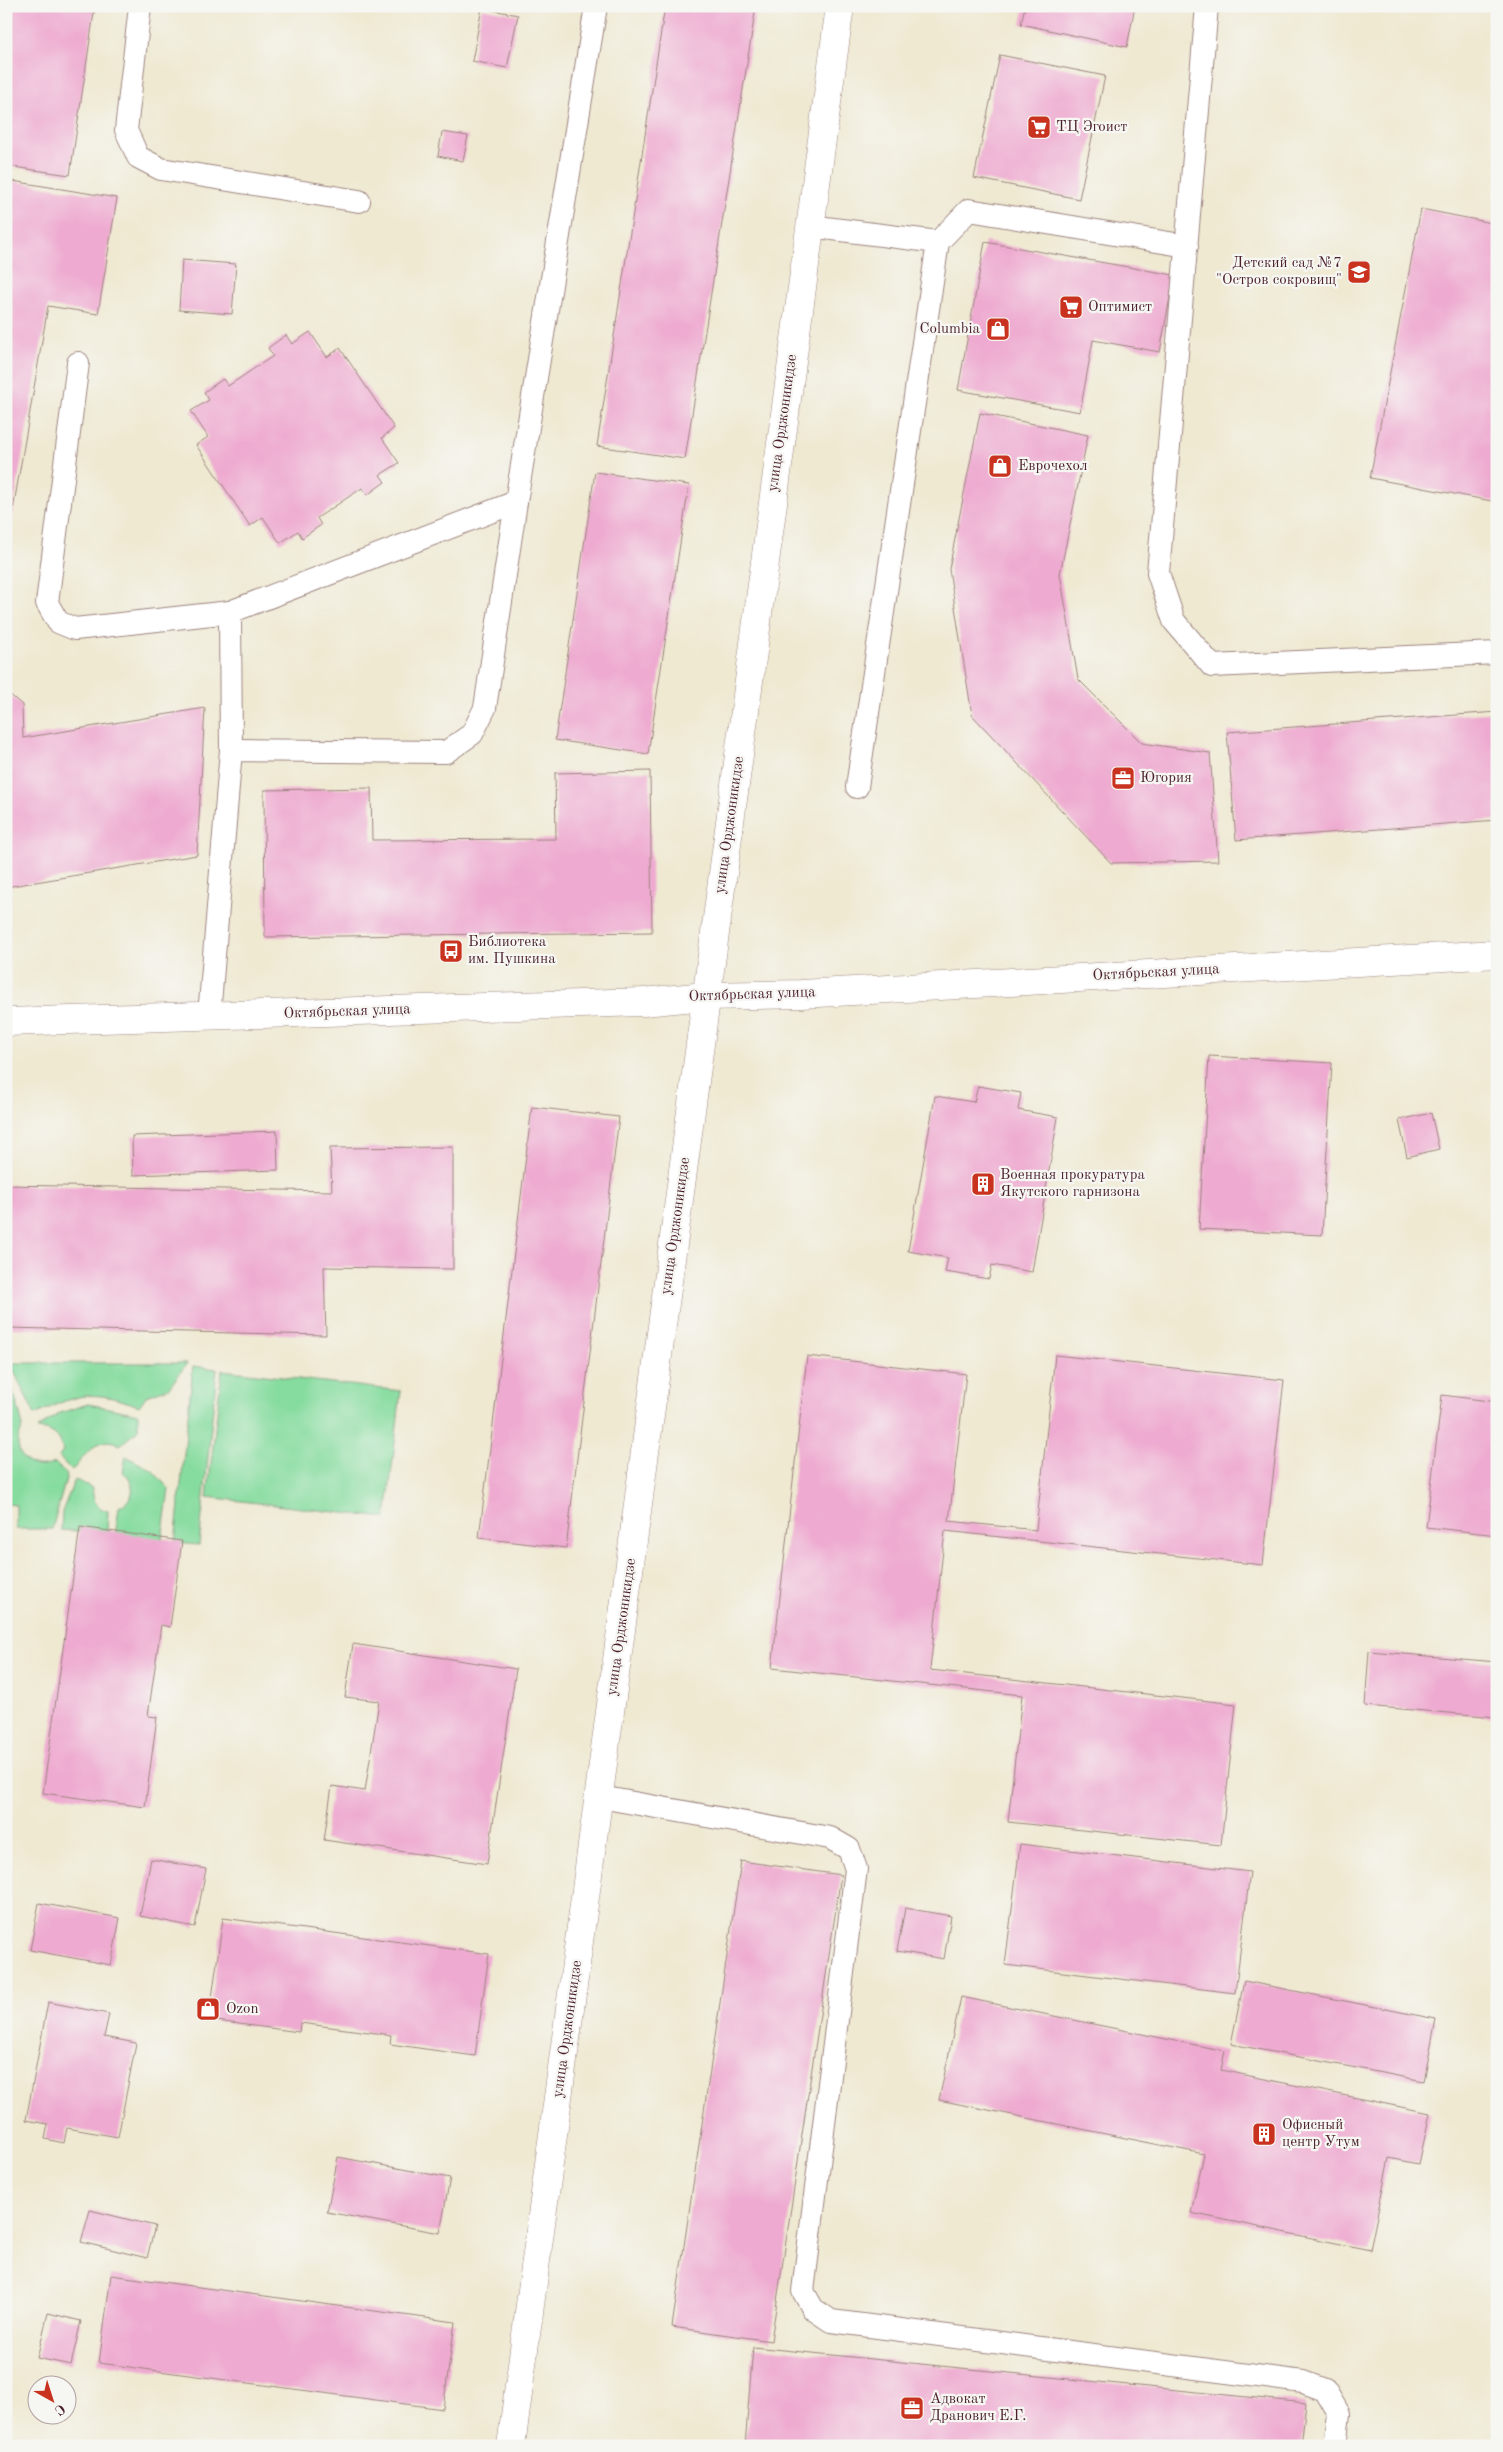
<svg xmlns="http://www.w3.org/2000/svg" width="1503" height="2452" viewBox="0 0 1503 2452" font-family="'Old Standard TT',serif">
<rect width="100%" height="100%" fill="#f6f6f2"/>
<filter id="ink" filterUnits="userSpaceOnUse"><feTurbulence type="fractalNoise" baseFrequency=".02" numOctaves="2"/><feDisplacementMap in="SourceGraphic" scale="10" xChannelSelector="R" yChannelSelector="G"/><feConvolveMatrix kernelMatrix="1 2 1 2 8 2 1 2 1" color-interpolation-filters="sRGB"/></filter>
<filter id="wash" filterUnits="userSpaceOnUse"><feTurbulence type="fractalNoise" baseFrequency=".0096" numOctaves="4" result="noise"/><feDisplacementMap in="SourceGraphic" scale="20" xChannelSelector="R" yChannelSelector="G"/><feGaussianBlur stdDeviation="1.12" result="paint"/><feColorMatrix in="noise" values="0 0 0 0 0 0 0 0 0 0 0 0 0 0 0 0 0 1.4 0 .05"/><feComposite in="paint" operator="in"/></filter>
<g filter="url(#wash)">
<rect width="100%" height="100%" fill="#efe9d2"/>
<!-- green -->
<g fill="#86dc9f" stroke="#687e65">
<path d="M 10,1363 L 187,1363 L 169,1388 L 146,1396 L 139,1406 C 92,1389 78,1393 35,1415 Z"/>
<path d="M 193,1366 L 217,1369 L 199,1545 L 175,1543 Z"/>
<path d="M 222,1370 L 401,1391 L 386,1518 L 207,1497 Z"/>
<path d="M 6,1373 C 12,1389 18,1405 22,1422 C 24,1429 17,1436 18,1444 C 20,1464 38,1471 55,1463 L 67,1475 L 52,1529 L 16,1529 L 16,1505 L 6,1504 Z"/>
<path d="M 88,1404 L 138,1414 L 138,1430 L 120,1445 C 100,1432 84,1456 72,1471 L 59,1457 L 63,1451 C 61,1436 51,1429 37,1429 L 60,1413 Z"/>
<path d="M 126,1456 L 153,1471 L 169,1489 L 162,1539 L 115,1537 L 119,1507 C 136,1499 136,1484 123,1472 Z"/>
<path d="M 75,1479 L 92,1488 C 94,1501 94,1507 108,1511 L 107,1533 L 61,1530 L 62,1512 Z"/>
</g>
<g id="blocks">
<!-- building -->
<g fill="#eeaad0">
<path d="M 6,6 L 95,6 L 70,175 L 6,166 Z"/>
<path d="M 665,6 L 756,6 L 685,459 L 597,446 Z"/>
<path d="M 1025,6 L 1135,6 L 1127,47 L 1021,24 Z"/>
<path d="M 482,8 L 518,15 L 507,68 L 472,61 Z"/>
<path d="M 1000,55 L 1105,76 L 1079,199 L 974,178 Z"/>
<path d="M 442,132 L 468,136 L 463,161 L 438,156 Z"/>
<path d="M 6,180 L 117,198 L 98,314 L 48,306 L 7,545 Z"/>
<path d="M 1421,209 L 1497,224 L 1497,502 L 1370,478 Z"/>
<path d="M 985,242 L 1174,275 L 1160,352 L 1093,340 L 1080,412 L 958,390 Z"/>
<path d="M 182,260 L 236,264 L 232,314 L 179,310 Z"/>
<path d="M 310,332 L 327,357 L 340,348 L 394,428 L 382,438 L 399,463 L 380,475 L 385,482 L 367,495 L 362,488 L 317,518 L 321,525 L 302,538 L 298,531 L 280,543 L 263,517 L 250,526 L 196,445 L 208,437 L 191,411 L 209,400 L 204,392 L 223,379 L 228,386 L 273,356 L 268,348 L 286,335 L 292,344 Z"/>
<path d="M 980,413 L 1088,435 L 1060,574 L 1078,679 L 1142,743 L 1210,753 L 1218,861 L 1111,863 L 972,715 L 949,569 Z"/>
<path d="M 595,472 L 689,485 L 648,754 L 555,740 Z"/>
<path d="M 6,691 L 22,705 L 23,738 L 205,708 L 197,855 L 6,887 Z"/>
<path d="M 1497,712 L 1497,820 L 1236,840 L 1227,732 Z"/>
<path d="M 650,771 L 652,932 L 265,937 L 264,790 L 371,788 L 372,840 L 556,839 L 555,773 Z"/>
<path d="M 1209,1056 L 1332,1063 L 1322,1235 L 1199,1229 Z"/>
<path d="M 978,1086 L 1021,1093 L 1018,1110 L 1058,1117 L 1032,1272 L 992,1265 L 989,1279 L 945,1272 L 948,1258 L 908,1251 L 935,1096 L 974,1102 Z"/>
<path d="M 532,1107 L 619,1117 L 566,1548 L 479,1538 Z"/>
<path d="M 1431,1113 L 1439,1149 L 1407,1157 L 1399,1120 Z"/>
<path d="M 277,1131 L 278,1170 L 133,1175 L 132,1136 Z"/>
<path d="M 453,1147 L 453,1269 L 324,1267 L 326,1335 L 6,1328 L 6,1185 L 332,1191 L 330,1148 Z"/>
<path d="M 1055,1355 L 1284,1380 L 1263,1565 L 945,1531 L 930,1670 L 1236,1704 L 1221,1845 L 1008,1822 L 1022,1695 L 772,1668 L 807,1356 L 966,1374 L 949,1521 L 1036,1530 Z"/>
<path d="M 1442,1395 L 1497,1402 L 1497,1535 L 1426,1527 Z"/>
<path d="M 80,1527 L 182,1541 L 170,1627 L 161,1625 L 148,1716 L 157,1717 L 145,1807 L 43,1793 Z"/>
<path d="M 353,1644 L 516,1669 L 487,1864 L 324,1840 L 332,1786 L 365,1791 L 379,1701 L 345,1697 Z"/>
<path d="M 1369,1651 L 1497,1662 L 1497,1717 L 1365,1706 Z"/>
<path d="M 1020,1844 L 1250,1872 L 1235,1993 L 1005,1965 Z"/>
<path d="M 151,1859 L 206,1869 L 195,1927 L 140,1916 Z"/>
<path d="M 741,1861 L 841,1875 L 771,2341 L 672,2327 Z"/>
<path d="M 39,1903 L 120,1918 L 111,1965 L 30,1950 Z"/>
<path d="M 905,1908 L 951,1916 L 944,1959 L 897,1951 Z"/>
<path d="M 223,1918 L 489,1954 L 475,2056 L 390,2044 L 391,2035 L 300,2023 L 299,2032 L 209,2020 Z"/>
<path d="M 1244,1981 L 1436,2019 L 1424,2081 L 1231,2044 Z"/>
<path d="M 961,1997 L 1225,2051 L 1221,2070 L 1430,2113 L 1419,2164 L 1389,2158 L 1370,2250 L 1191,2213 L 1204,2154 L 939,2100 Z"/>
<path d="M 48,2002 L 109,2014 L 104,2037 L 136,2043 L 118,2137 L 67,2128 L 64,2143 L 45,2139 L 48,2124 L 26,2120 Z"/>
<path d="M 338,2157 L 450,2178 L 440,2233 L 327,2212 Z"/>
<path d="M 90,2210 L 155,2226 L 147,2258 L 81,2242 Z"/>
<path d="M 111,2275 L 455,2322 L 443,2409 L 99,2363 Z"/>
<path d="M 48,2313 L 81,2321 L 71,2365 L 37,2358 Z"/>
<path d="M 753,2347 L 1306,2403 L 1301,2446 L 745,2446 Z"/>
</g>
</g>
</g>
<g filter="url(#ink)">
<use href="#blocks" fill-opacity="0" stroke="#9c847e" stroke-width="1"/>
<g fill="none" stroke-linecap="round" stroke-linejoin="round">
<!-- service casing -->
<g stroke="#9c847e" stroke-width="24">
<g id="service">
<path d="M 140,6 L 126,130 L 138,157 L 161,169 L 359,201"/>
<path d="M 1207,6 L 1158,573 L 1174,621 L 1212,666 L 1497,653"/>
<path d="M 809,226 L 938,242 L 969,210 L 1187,246"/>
<path d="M 78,363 L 47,603 L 58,622 L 75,629 L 230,612 L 231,750"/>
<path d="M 230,612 L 516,502"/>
<path d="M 857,787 L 938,242"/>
<path d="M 209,1016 L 231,750 L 446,752 L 472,734 L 485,708 L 516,502 L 596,6"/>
<path d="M 600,1797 L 830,1838 L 849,1849 L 856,1869 L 803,2291 L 813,2309 L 831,2321 L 1303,2382 L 1325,2390 L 1339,2414 L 1335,2446"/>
</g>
</g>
<!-- tertiary casing -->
<g stroke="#9c847e" stroke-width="29">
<g id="tertiary">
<path d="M 6,1022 L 643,1002 L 706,996 L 801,994 L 1497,954"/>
<path d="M 511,2446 L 840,6"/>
</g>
</g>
<!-- service -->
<use href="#service" stroke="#fff" stroke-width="22"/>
<!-- tertiary -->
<use href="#tertiary" stroke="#fff" stroke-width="28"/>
</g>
</g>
<!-- icons -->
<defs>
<g id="supermarket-square" transform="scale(1.25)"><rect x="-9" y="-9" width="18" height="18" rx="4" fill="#c8321e" stroke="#f6f6f2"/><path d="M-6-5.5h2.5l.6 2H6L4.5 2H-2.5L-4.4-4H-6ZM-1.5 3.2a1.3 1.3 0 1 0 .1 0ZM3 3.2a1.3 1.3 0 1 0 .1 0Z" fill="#fff"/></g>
<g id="school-square" transform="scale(1.25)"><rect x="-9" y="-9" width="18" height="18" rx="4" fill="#c8321e" stroke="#f6f6f2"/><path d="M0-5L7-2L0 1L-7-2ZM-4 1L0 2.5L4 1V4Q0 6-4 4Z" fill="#fff"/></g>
<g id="shop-square" transform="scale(1.25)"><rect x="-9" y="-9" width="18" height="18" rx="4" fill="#c8321e" stroke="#f6f6f2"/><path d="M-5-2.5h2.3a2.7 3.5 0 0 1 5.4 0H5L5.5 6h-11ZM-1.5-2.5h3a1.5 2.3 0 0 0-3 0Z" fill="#fff"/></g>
<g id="office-square" transform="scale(1.25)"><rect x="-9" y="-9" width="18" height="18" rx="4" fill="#c8321e" stroke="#f6f6f2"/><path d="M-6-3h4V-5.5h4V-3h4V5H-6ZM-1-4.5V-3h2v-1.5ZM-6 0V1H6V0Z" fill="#fff"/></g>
<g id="bus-square" transform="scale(1.25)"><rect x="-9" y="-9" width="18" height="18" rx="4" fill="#c8321e" stroke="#f6f6f2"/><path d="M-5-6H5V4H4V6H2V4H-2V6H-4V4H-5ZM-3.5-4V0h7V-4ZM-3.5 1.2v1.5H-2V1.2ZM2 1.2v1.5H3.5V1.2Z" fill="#fff"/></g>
<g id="building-square" transform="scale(1.25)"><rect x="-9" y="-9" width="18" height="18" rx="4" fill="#c8321e" stroke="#f6f6f2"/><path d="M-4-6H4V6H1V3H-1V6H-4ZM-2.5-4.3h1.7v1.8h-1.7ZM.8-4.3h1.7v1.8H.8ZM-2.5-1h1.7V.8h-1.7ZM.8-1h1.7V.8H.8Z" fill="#fff"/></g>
</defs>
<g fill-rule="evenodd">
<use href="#supermarket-square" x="1039" y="127"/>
<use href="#school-square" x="1359" y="272"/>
<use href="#supermarket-square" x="1071" y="307"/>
<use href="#shop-square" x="998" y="329"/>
<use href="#shop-square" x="1000" y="466"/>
<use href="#office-square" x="1123" y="778"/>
<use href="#bus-square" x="451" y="951"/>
<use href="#building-square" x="983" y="1184"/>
<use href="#shop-square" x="208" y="2009"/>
<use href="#building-square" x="1264" y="2134"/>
<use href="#office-square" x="912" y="2408"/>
</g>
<g text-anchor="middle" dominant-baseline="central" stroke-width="4.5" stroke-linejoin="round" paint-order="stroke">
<!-- poi labels -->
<g font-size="15" fill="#4a1f2b" stroke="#f6f6f2" text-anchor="start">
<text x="1056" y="127">ТЦ Эгоист</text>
<text x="1342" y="263" text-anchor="end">Детский сад №7<tspan x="1342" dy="17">"Остров сокровищ"</tspan></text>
<text x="1088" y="307">Оптимист</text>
<text x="980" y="329" text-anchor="end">Columbia</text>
<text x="1018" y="466">Еврочехол</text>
<text x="1140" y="778">Югория</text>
<text x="468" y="942">Библиотека<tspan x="468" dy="17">им. Пушкина</tspan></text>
<text x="1000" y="1175">Военная прокуратура<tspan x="1000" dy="17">Якутского гарнизона</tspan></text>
<text x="226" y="2009">Ozon</text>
<text x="1282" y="2125">Офисный<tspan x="1282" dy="17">центр Утум</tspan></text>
<text x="930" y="2399">Адвокат<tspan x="930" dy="17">Дранович Е.Г.</tspan></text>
</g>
<!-- street labels -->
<g font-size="15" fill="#4a1f2b" stroke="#f6f6f2">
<text transform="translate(783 423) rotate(-82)">улица Орджоникидзе</text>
<text transform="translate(730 825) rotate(-82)">улица Орджоникидзе</text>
<text transform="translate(1156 973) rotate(-3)">Октябрьская улица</text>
<text transform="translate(752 995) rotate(-2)">Октябрьская улица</text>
<text transform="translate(347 1012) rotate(-2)">Октябрьская улица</text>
<text transform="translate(676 1226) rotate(-82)">улица Орджоникидзе</text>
<text transform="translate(622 1627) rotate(-82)">улица Орджоникидзе</text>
<text transform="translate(568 2029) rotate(-82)">улица Орджоникидзе</text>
</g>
</g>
<!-- margin -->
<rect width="1503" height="2452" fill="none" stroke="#f6f6f2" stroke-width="25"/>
<!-- north arrow -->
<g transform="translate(52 2400) rotate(141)"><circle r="24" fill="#f6f6f2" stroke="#b1a0a2"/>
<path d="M0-4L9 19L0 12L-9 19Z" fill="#c8321e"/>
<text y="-8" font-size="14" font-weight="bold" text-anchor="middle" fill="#4a1f2b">С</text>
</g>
</svg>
